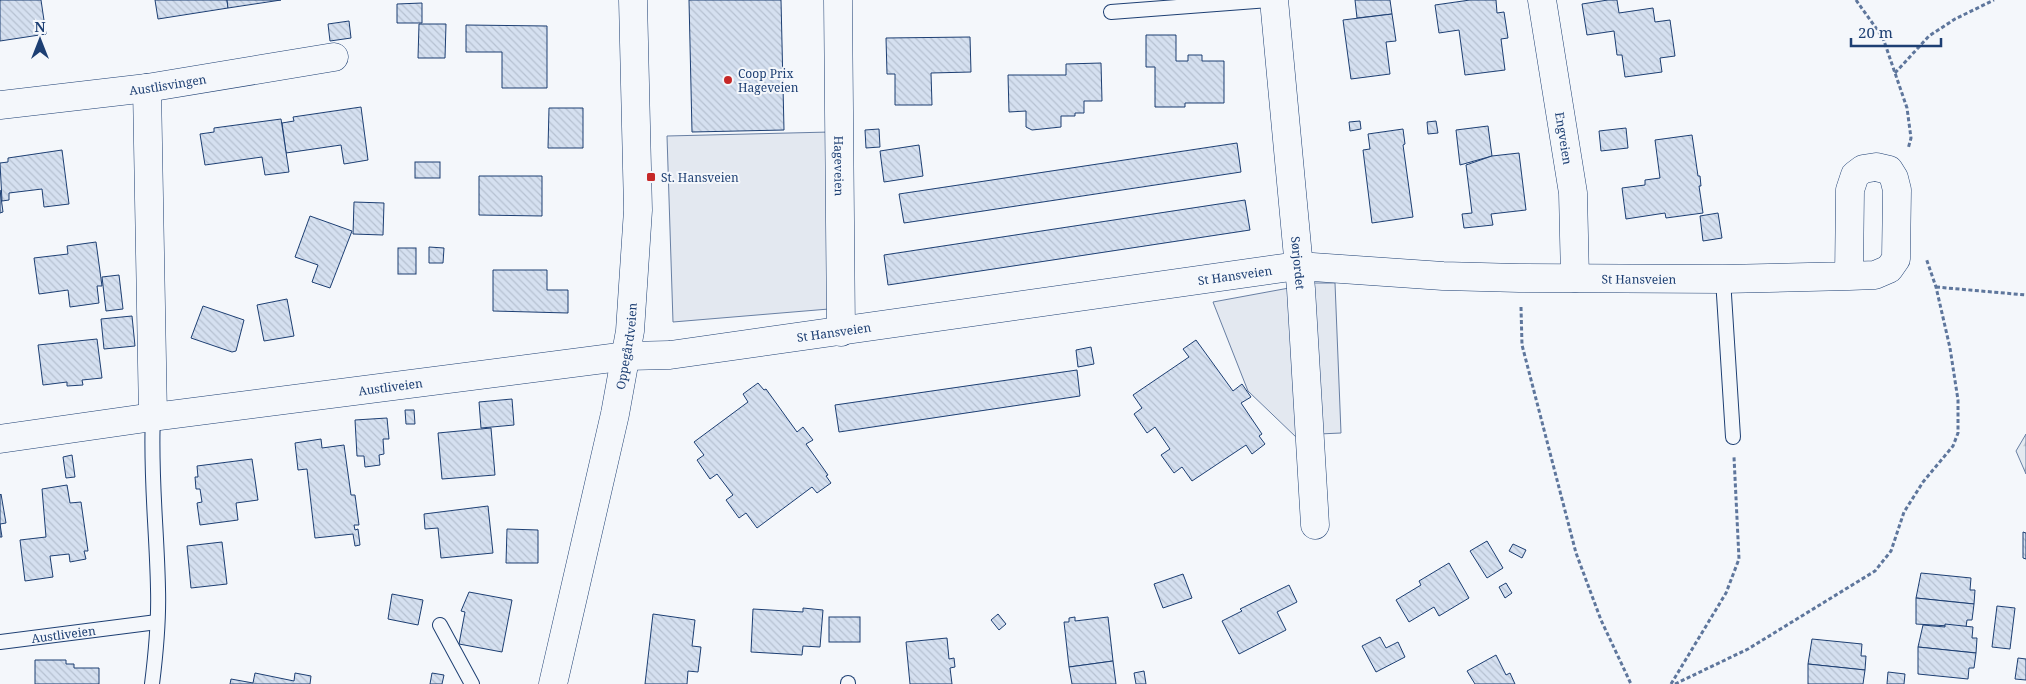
<svg xmlns="http://www.w3.org/2000/svg" width="2026" height="684" viewBox="0 0 2026 684" font-family="'Noto Serif',serif">
<defs>
<pattern id="forest-firs" width="22" height="20" patternUnits="userSpaceOnUse" patternTransform="scale(1.25)"><rect width="22" height="20" fill="#e3e9f0"/><path d="M5 1l3.5 6h-7zM16 11l3.5 6h-7z" fill="#c2c9d1"/></pattern>
<pattern id="building-back-hatch" width="6" height="6" patternUnits="userSpaceOnUse" patternTransform="scale(1.25)"><rect width="6" height="6" fill="#d5e0f0"/><path d="M-1 5l2 2M0 0l6 6M5-1l2 2" fill="none" stroke="#b6c1d1"/></pattern>
</defs>
<rect width="100%" height="100%" fill="#f4f7fb"/>
<!-- forest -->
<path fill="url(#forest-firs)" stroke="#687fa3" d="M 2026,434 L 2026,474 L 2016,451 Z"/>
<!-- parking -->
<g fill="#e3e8f0" stroke="#687fa3">
<path d="M 830,132 L 829,309 L 673,322 L 667,136 Z"/>
<path d="M 1314,283 L 1335,283 L 1341,433 L 1319,434 Z"/>
<path d="M 1289,288 L 1297,438 L 1248,391 L 1213,302 Z"/>
</g>
<!-- building -->
<g fill="url(#building-back-hatch)" stroke="#1d3f73">
<path d="M 0,0 L 41,0 L 46,34 L 0,41 Z"/>
<path d="M 155,0 L 227,0 L 228,8 L 158,19 Z"/>
<path d="M 227,0 L 281,0 L 228,8 Z"/>
<path d="M 689,0 L 781,0 L 784,130 L 692,132 Z"/>
<path d="M 1355,0 L 1390,0 L 1392,14 L 1357,18 Z"/>
<path d="M 1470,0 L 1496,0 L 1497,13 L 1504,12 L 1508,38 L 1501,39 L 1505,70 L 1465,75 L 1459,30 L 1439,33 L 1435,5 Z"/>
<path d="M 1608,0 L 1617,0 L 1619,13 L 1653,8 L 1655,22 L 1670,20 L 1675,56 L 1660,58 L 1662,72 L 1625,77 L 1622,55 L 1617,55 L 1614,31 L 1587,35 L 1582,4 Z"/>
<path d="M 422,3 L 422,23 L 397,23 L 397,4 Z"/>
<path d="M 1392,14 L 1396,41 L 1386,42 L 1390,74 L 1351,79 L 1343,20 Z"/>
<path d="M 349,21 L 351,38 L 330,41 L 328,24 Z"/>
<path d="M 419,24 L 446,24 L 445,58 L 418,58 Z"/>
<path d="M 466,25 L 547,26 L 547,88 L 502,88 L 502,52 L 466,52 Z"/>
<path d="M 1146,35 L 1176,35 L 1176,61 L 1188,61 L 1188,55 L 1202,55 L 1202,61 L 1224,61 L 1224,103 L 1185,103 L 1185,107 L 1155,107 L 1155,67 L 1146,67 Z"/>
<path d="M 970,37 L 971,72 L 931,73 L 932,105 L 895,105 L 895,74 L 887,74 L 886,38 Z"/>
<path d="M 1101,63 L 1102,101 L 1084,101 L 1084,113 L 1075,113 L 1075,116 L 1061,116 L 1061,127 L 1032,130 L 1026,127 L 1026,111 L 1009,112 L 1008,75 L 1066,75 L 1066,64 Z"/>
<path d="M 361,107 L 368,160 L 344,164 L 341,145 L 286,153 L 282,123 L 294,121 L 293,117 Z"/>
<path d="M 549,108 L 583,108 L 583,148 L 548,148 Z"/>
<path d="M 281,119 L 289,172 L 265,175 L 262,157 L 205,165 L 200,134 L 214,132 L 214,128 Z"/>
<path d="M 1360,121 L 1361,129 L 1350,131 L 1349,122 Z"/>
<path d="M 1436,121 L 1438,133 L 1428,134 L 1427,122 Z"/>
<path d="M 1488,126 L 1492,156 L 1460,165 L 1456,130 Z"/>
<path d="M 1626,128 L 1628,148 L 1601,151 L 1599,131 Z"/>
<path d="M 879,129 L 880,147 L 866,148 L 865,130 Z"/>
<path d="M 1403,129 L 1405,144 L 1403,145 L 1413,217 L 1372,223 L 1363,150 L 1370,149 L 1368,134 Z"/>
<path d="M 1692,135 L 1698,176 L 1700,176 L 1701,186 L 1699,186 L 1703,213 L 1666,218 L 1665,213 L 1626,219 L 1622,188 L 1645,185 L 1645,180 L 1660,178 L 1655,140 Z"/>
<path d="M 1237,143 L 1241,172 L 904,223 L 899,194 Z"/>
<path d="M 919,145 L 923,176 L 884,182 L 880,151 Z"/>
<path d="M 62,150 L 69,204 L 44,207 L 42,189 L 9,193 L 9,200 L 2,201 L 0,163 L 8,162 L 8,158 Z"/>
<path d="M 1519,153 L 1526,210 L 1491,214 L 1493,225 L 1464,228 L 1462,214 L 1472,213 L 1466,165 L 1492,156 Z"/>
<rect x="415" y="162" width="25" height="16"/>
<path d="M 479,176 L 542,176 L 542,216 L 479,215 Z"/>
<path d="M 0,190 L 3,212 L 0,213 Z"/>
<path d="M 1245,200 L 1250,230 L 888,285 L 884,255 Z"/>
<path d="M 354,202 L 384,203 L 383,235 L 353,234 Z"/>
<path d="M 1718,213 L 1722,238 L 1703,241 L 1700,216 Z"/>
<path d="M 310,216 L 352,231 L 330,288 L 312,282 L 318,265 L 295,257 Z"/>
<path d="M 96,242 L 102,286 L 97,286 L 99,303 L 70,307 L 68,290 L 39,294 L 34,258 L 68,254 L 67,246 Z"/>
<path d="M 429,247 L 444,248 L 443,263 L 429,263 Z"/>
<rect x="398" y="248" width="18" height="26"/>
<path d="M 493,270 L 547,270 L 547,290 L 568,290 L 568,313 L 493,311 Z"/>
<path d="M 119,275 L 123,309 L 106,311 L 102,277 Z"/>
<path d="M 287,299 L 294,336 L 264,341 L 257,305 Z"/>
<path d="M 203,306 L 244,320 L 236,351 L 232,352 L 191,338 Z"/>
<path d="M 132,316 L 135,346 L 104,349 L 101,319 Z"/>
<path d="M 97,339 L 102,378 L 82,380 L 83,385 L 67,386 L 67,382 L 43,385 L 38,345 Z"/>
<path d="M 1196,340 L 1233,391 L 1242,384 L 1251,397 L 1241,403 L 1262,434 L 1259,436 L 1265,444 L 1252,454 L 1246,445 L 1192,481 L 1182,467 L 1174,473 L 1161,455 L 1170,449 L 1155,427 L 1147,433 L 1134,414 L 1142,408 L 1133,395 L 1189,357 L 1183,349 Z"/>
<path d="M 1091,347 L 1094,364 L 1078,367 L 1076,350 Z"/>
<path d="M 1077,370 L 1080,396 L 839,432 L 835,405 Z"/>
<path d="M 758,383 L 764,390 L 766,389 L 797,432 L 803,427 L 813,440 L 806,444 L 828,475 L 826,476 L 831,483 L 817,493 L 812,487 L 757,528 L 746,513 L 739,518 L 726,500 L 733,495 L 717,474 L 710,479 L 697,460 L 704,455 L 694,442 L 748,402 L 743,394 Z"/>
<path d="M 512,399 L 514,425 L 481,428 L 479,402 Z"/>
<path d="M 405,410 L 414,410 L 415,424 L 406,424 Z"/>
<path d="M 387,418 L 389,439 L 383,439 L 384,454 L 379,455 L 380,465 L 365,467 L 364,456 L 357,456 L 355,420 Z"/>
<path d="M 491,428 L 495,475 L 442,479 L 438,433 Z"/>
<path d="M 321,439 L 322,448 L 344,445 L 351,495 L 355,495 L 359,525 L 354,525 L 355,530 L 358,529 L 360,545 L 355,546 L 353,534 L 315,538 L 307,469 L 298,470 L 295,443 Z"/>
<path d="M 72,455 L 75,477 L 66,478 L 63,457 Z"/>
<path d="M 252,459 L 258,500 L 236,503 L 238,520 L 200,525 L 197,503 L 202,502 L 200,489 L 196,489 L 195,477 L 198,477 L 197,466 Z"/>
<path d="M 67,485 L 70,503 L 81,502 L 88,551 L 84,551 L 86,559 L 70,562 L 69,554 L 50,556 L 53,577 L 25,581 L 20,540 L 46,537 L 42,489 Z"/>
<path d="M 1,494 L 6,523 L 0,524 L 2,537 L 0,537 L 0,495 Z"/>
<path d="M 488,506 L 493,553 L 441,558 L 438,528 L 425,529 L 424,514 Z"/>
<path d="M 507,529 L 538,530 L 538,563 L 506,563 Z"/>
<path d="M 2023,532 L 2026,533 L 2026,559 L 2023,558 Z"/>
<path d="M 1487,541 L 1503,568 L 1487,578 L 1470,551 Z"/>
<path d="M 222,542 L 227,584 L 191,588 L 187,546 Z"/>
<path d="M 1513,544 L 1526,550 L 1522,558 L 1509,551 Z"/>
<path d="M 1449,563 L 1469,598 L 1439,616 L 1434,607 L 1409,622 L 1396,600 L 1421,585 L 1419,581 Z"/>
<path d="M 1921,573 L 1971,578 L 1970,590 L 1975,590 L 1974,604 L 1916,598 Z"/>
<path d="M 1183,574 L 1192,598 L 1163,608 L 1154,584 Z"/>
<path d="M 1506,583 L 1512,593 L 1505,598 L 1499,587 Z"/>
<path d="M 1289,585 L 1297,602 L 1277,612 L 1286,630 L 1239,654 L 1222,621 L 1242,611 L 1240,609 Z"/>
<path d="M 469,592 L 512,600 L 502,652 L 459,644 L 465,612 L 461,611 Z"/>
<path d="M 392,594 L 423,600 L 418,625 L 388,619 Z"/>
<path d="M 1916,598 L 1974,604 L 1972,620 L 1967,620 L 1966,627 L 1916,624 Z"/>
<path d="M 1997,606 L 2015,608 L 2010,649 L 1992,647 Z"/>
<path d="M 803,608 L 823,610 L 820,647 L 803,646 L 802,655 L 751,652 L 753,609 L 803,612 Z"/>
<path d="M 653,614 L 695,620 L 692,646 L 701,647 L 698,672 L 688,671 L 687,684 L 645,684 Z"/>
<path d="M 998,614 L 1006,624 L 999,630 L 991,620 Z"/>
<rect x="829" y="617" width="31" height="25"/>
<path d="M 1075,617 L 1075,621 L 1108,617 L 1113,661 L 1069,667 L 1064,622 L 1069,622 L 1069,618 Z"/>
<path d="M 1945,624 L 1973,627 L 1972,638 L 1977,638 L 1976,653 L 1918,647 L 1923,625 L 1945,627 Z"/>
<path d="M 1380,637 L 1386,648 L 1398,642 L 1405,657 L 1376,672 L 1362,646 Z"/>
<path d="M 947,638 L 949,659 L 954,658 L 955,667 L 950,668 L 952,684 L 910,684 L 906,642 Z"/>
<path d="M 1812,639 L 1862,644 L 1861,656 L 1866,656 L 1865,670 L 1808,664 Z"/>
<path d="M 1918,647 L 1976,653 L 1974,668 L 1969,668 L 1968,679 L 1918,674 Z"/>
<path d="M 1496,655 L 1506,675 L 1510,673 L 1515,684 L 1475,684 L 1467,671 Z"/>
<path d="M 2018,658 L 2026,659 L 2026,680 L 2015,679 Z"/>
<path d="M 35,660 L 66,660 L 66,664 L 74,664 L 74,668 L 99,668 L 99,684 L 35,684 Z"/>
<path d="M 1113,661 L 1116,684 L 1072,684 L 1069,667 Z"/>
<path d="M 1808,664 L 1865,670 L 1863,684 L 1808,684 Z"/>
<path d="M 1144,671 L 1146,684 L 1136,684 L 1134,673 Z"/>
<path d="M 1888,672 L 1905,674 L 1904,684 L 1887,684 Z"/>
<path d="M 255,673 L 294,681 L 295,673 L 311,676 L 310,684 L 230,684 L 231,679 L 253,683 Z"/>
<path d="M 432,673 L 444,675 L 442,684 L 430,684 Z"/>
</g>
<g fill="none" stroke-linecap="round" stroke-linejoin="round">
<!-- service casing -->
<g stroke="#1d3f73" stroke-width="16">
<g id="service">
<path d="M 1111,12 L 1269,0"/>
<path d="M 1723,279 L 1733,437"/>
<path d="M 440,625 L 472,684"/>
<path id="s1" d="M 0,642 L 157,622"/>
<path d="M 152,684 C 156,652 159,621 158,589 C 157,531 150,474 153,417"/>
<path d="M 848,684 L 848,683"/>
</g>
</g>
<!-- minor casing -->
<g stroke="#1d3f73" stroke-width="29">
<g id="minor">
<path id="s2" d="M 838,0 L 841,332"/>
<path id="s3" d="M 1274,0 L 1301,289 L 1315,525"/>
<path id="s4" d="M 1542,0 L 1573,193 L 1575,278"/>
<path d="M 147,88 L 153,417"/>
<path id="s5" d="M 0,105 L 147,88 L 334,57"/>
<path id="s6" d="M 0,439 L 153,417 L 627,356 L 670,355 L 1298,266 L 1443,276 L 1519,278 L 1723,279 L 1849,276 L 1875,275 L 1889,269 L 1896,259 L 1897,190 L 1894,178 L 1889,170 L 1876,167 L 1863,169 L 1855,175 L 1850,190 L 1849,276"/>
</g>
</g>
<!-- secondary casing -->
<g stroke="#1d3f73" stroke-width="29">
<g id="secondary">
<path id="s7" d="M 553,684 L 615,414 L 630,331 L 638,210 L 633,0"/>
</g>
</g>
<!-- path -->
<g stroke="#5e769c" stroke-width="3" stroke-dasharray="4 2.5" stroke-linecap="butt">
<path d="M 1856,0 L 1883,38 L 1907,108 L 1911,138 L 1908,149"/>
<path d="M 1895,73 L 1929,36 L 1955,19 L 1994,0"/>
<path d="M 1936,287 L 2026,295"/>
<path d="M 1521,307 L 1522,345 L 1576,553 L 1601,620 L 1631,684"/>
<path d="M 1671,684 L 1726,593 L 1739,559 L 1734,457"/>
<path d="M 1675,684 L 1748,649 L 1875,571 L 1891,551 L 1904,512 L 1923,482 L 1953,446 L 1958,433 L 1958,400 L 1950,348 L 1936,287 L 1926,258"/>
</g>
<!-- service -->
<use href="#service" stroke="#f4f7fb" stroke-width="14"/>
<!-- minor -->
<use href="#minor" stroke="#f4f7fb" stroke-width="28"/>
<!-- secondary -->
<use href="#secondary" stroke="#f4f7fb" stroke-width="28"/>
</g>
<!-- markers -->
<g fill="#c62828" stroke="#f4f7fb" stroke-width="2">
<circle cx="728" cy="80" r="5"/>
<rect x="646" y="172" width="10" height="10" rx="2.5"/>
</g>
<g text-anchor="middle" dominant-baseline="central" stroke-width="4" stroke-linejoin="round" paint-order="stroke">
<!-- poi labels -->
<g font-size="12" fill="#1d3f73" stroke="#f4f7fb" text-anchor="start">
<text x="738" y="73">Coop Prix<tspan x="738" dy="14">Hageveien</tspan></text>
<text x="661" y="177">St. Hansveien</text>
</g>
<!-- street labels -->
<g font-size="12" fill="#1d3f73" stroke="#f4f7fb">
<text stroke="none"><textPath href="#s5" startOffset="169">Austlisvingen</textPath></text>
<text stroke="none"><textPath href="#s4" startOffset="140">Engveien</textPath></text>
<text stroke="none"><textPath href="#s2" startOffset="166">Hageveien</textPath></text>
<text stroke="none"><textPath href="#s3" startOffset="264">Sørjordet</textPath></text>
<text stroke="none"><textPath href="#s6" startOffset="1246">St Hansveien</textPath></text>
<text stroke="none"><textPath href="#s6" startOffset="1651">St Hansveien</textPath></text>
<text stroke="none"><textPath href="#s6" startOffset="841">St Hansveien</textPath></text>
<text stroke="none"><textPath href="#s7" startOffset="346">Oppegårdveien</textPath></text>
<text stroke="none"><textPath href="#s6" startOffset="394">Austliveien</textPath></text>
<text stroke="none"><textPath href="#s1" startOffset="64">Austliveien</textPath></text>
</g>
</g>
<!-- north arrow -->
<g transform="translate(40 40)" stroke="#f4f7fb" stroke-width="4" paint-order="stroke">
<path d="M0-4L9 19L0 12L-9 19Z" fill="#1d3f73"/>
<text y="-8" font-size="14" font-weight="bold" text-anchor="middle" fill="#1d3f73">N</text>
</g>
<!-- scale -->
<path d="M1851 38v8h90v-8" fill="none" stroke="#1d3f73" stroke-width="2.5"/>
<text x="1858" y="38" font-size="15" fill="#1d3f73" stroke="#f4f7fb" stroke-width="4" paint-order="stroke">20 m</text>
</svg>
